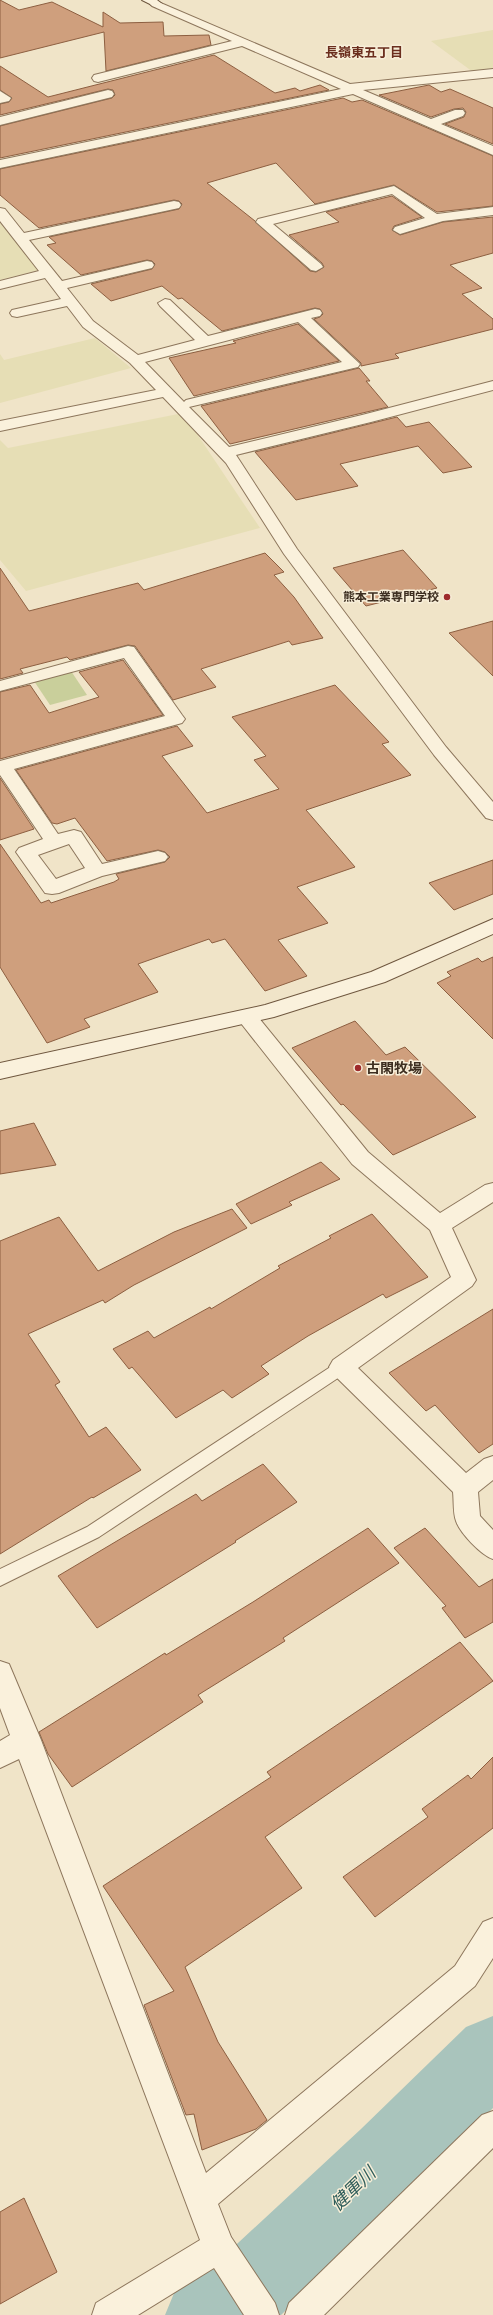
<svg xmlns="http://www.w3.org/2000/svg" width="493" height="2315" viewBox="0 0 493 2315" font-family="'Crimson Pro','Noto Sans JP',serif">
<rect width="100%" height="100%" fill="#f0e4c8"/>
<!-- farmland -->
<g fill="#e6deb5">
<path d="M 493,30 L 493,68 L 473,72 L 431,41 Z"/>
<path d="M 0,219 L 39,270 L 0,280 Z"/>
<path d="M 95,338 L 131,368 L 0,403 L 0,354 L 4,360 Z"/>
<path d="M 183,413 L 260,528 L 26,591 L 0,560 L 0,440 L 8,448 Z"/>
</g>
<!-- green -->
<path fill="#c9cf9b" d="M 71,671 L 87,695 L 50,705 L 34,681 Z"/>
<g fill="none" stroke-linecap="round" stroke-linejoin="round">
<!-- river -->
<path fill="#a9c4bc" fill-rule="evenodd" d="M 493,2016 L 493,2108 L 417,2185 L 281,2315 L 165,2315 L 177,2286 L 211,2268 L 361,2129 L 466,2027 Z"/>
</g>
<!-- building -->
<g fill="#cf9f7d" stroke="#8d5f41">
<path d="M 0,0 L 19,10 L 52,2 L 103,27 L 103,12 L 120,23 L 163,22 L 164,36 L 209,35 L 211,45 L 106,71 L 104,32 L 0,58 Z"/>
<path d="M 214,55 L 275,93 L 295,88 L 300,91 L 320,85 L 329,90 L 0,158 L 0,126 L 112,98 L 115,95 L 113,90 L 108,89 L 0,115 L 0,104 L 9,102 L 12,98 L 0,90 L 0,66 L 48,97 Z"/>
<path d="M 429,85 L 441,92 L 450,89 L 493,108 L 493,144 L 445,124 L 464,117 L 466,112 L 463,108 L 454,109 L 431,117 L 379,95 Z"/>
<path d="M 343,98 L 352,102 L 362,100 L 493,156 L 493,206 L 437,212 L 394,185 L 315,204 L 276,163 L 207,183 L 255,221 L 310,271 L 316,272 L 324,267 L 322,263 L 289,235 L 339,222 L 326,212 L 392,196 L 422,217 L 394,226 L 392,230 L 400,235 L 443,222 L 493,217 L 493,253 L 450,265 L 482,288 L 462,294 L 493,319 L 493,329 L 395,354 L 399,358 L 361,366 L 361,363 L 314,319 L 320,317 L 323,314 L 320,309 L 315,308 L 222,331 L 182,298 L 178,299 L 162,286 L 111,301 L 91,284 L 152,269 L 155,264 L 152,261 L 147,260 L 81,275 L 47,245 L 56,243 L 49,237 L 179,209 L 182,204 L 179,201 L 174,200 L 39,228 L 0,195 L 0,169 Z"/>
<path d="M 298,324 L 339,361 L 194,396 L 169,358 L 236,343 L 233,341 Z"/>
<path d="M 359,368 L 370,381 L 366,381 L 388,407 L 230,444 L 201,406 Z"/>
<path d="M 397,417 L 406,427 L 429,422 L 472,467 L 443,473 L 418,446 L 340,464 L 358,486 L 296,500 L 255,452 Z"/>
<path d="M 403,550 L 437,588 L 366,606 L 333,568 Z"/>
<path d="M 265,553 L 284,572 L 274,575 L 294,597 L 323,638 L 292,645 L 289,641 L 201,669 L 216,687 L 173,700 L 135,646 L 128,645 L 70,660 L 67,657 L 20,669 L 23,673 L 0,679 L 0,568 L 29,611 L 138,583 L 144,590 Z"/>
<path d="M 493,621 L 493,676 L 449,633 Z"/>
<path d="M 123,660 L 163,715 L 0,759 L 0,692 L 30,685 L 49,713 L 99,697 L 79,672 Z"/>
<path d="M 335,685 L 389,742 L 382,744 L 411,775 L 306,810 L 355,867 L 297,887 L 328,923 L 278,940 L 307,976 L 265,991 L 225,939 L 212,943 L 209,939 L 138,964 L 158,992 L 84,1019 L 90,1027 L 47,1043 L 0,967 L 0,844 L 41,903 L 49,900 L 51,903 L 114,882 L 119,879 L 116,874 L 165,862 L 170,857 L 165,852 L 158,850 L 107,861 L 75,818 L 57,824 L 52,823 L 16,770 L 177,726 L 193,746 L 162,756 L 207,813 L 279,789 L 254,760 L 266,756 L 232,717 Z"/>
<path d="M 0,778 L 34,829 L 0,840 Z"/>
<path d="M 493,860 L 493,894 L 454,910 L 429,883 Z"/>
<path d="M 493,957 L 493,1039 L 437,983 L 451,976 L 447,972 L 478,958 L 482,962 Z"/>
<path d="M 355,1021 L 386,1055 L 405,1047 L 476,1117 L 393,1155 L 343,1104 L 341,1105 L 292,1048 Z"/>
<path d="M 34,1123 L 56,1165 L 0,1174 L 0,1131 Z"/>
<path d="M 321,1162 L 340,1179 L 289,1202 L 292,1205 L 251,1224 L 236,1204 Z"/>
<path d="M 232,1209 L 247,1228 L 134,1285 L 105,1303 L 103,1300 L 28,1334 L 60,1382 L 55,1385 L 89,1437 L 106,1427 L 141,1470 L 93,1498 L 92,1497 L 0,1554 L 0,1241 L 59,1217 L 98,1271 L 174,1232 Z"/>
<path d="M 372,1214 L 428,1277 L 386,1298 L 383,1294 L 308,1336 L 261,1366 L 269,1374 L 232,1398 L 223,1390 L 176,1418 L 132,1367 L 129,1369 L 113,1349 L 148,1331 L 154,1338 L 210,1307 L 211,1309 L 280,1268 L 278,1266 L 331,1238 L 329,1236 Z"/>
<path d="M 493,1309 L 493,1444 L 479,1453 L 435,1405 L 426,1411 L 389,1373 Z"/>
<path d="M 263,1464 L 297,1502 L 235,1541 L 236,1542 L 97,1628 L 58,1576 L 196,1494 L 202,1501 Z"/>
<path d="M 368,1528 L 399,1563 L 283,1638 L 285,1641 L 198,1695 L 203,1702 L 72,1787 L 48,1754 L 39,1732 L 165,1653 L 166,1655 L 253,1602 Z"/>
<path d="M 425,1528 L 479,1587 L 493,1579 L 493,1622 L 465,1638 L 442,1608 L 446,1606 L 394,1548 Z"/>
<path d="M 460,1642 L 493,1681 L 265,1837 L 302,1888 L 185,1967 L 218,2042 L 267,2120 L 256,2129 L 202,2150 L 194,2114 L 186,2115 L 144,2005 L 174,1991 L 103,1886 L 271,1777 L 267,1772 Z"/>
<path d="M 493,1757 L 493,1828 L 375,1917 L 343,1877 L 428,1817 L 422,1809 L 468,1775 L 471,1779 Z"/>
<path d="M 24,2198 L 57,2272 L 0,2304 L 0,2212 Z"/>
</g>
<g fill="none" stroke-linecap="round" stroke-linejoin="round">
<!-- lane casing -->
<g stroke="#8d765c" stroke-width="2">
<path id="lane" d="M 341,1360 L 347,1362 L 349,1367 L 347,1372 L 99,1537 L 0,1586 L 0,1569 L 87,1527 Z"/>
</g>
<!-- street casing -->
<g stroke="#8d765c" stroke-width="2">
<g id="street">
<path d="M 156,1 L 350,84 L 493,69 L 493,77 L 363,90 L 431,119 L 455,110 L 463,110 L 465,113 L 463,116 L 441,124 L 493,146 L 493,155 L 353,94 L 0,168 L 0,160 L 341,89 L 242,46 L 98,82 L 94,81 L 92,78 L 94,75 L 232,41 L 152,6 L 150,4 L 152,2 Z"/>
<path d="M 108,90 L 112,91 L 114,94 L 112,97 L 0,125 L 0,117 Z"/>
<path d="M 0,91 L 11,98 L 9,101 L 0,103 Z"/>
<path d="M 394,186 L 437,214 L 493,207 L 493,215 L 443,221 L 400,234 L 393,230 L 395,227 L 425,218 L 392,194 L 273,224 L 321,264 L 323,267 L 316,271 L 311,270 L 256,222 L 258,219 Z"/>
<path d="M 174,201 L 179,202 L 181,205 L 179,208 L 29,240 L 62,281 L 147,261 L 152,262 L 154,265 L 152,268 L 67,288 L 93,321 L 138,355 L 195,340 L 160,306 L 158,303 L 165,299 L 170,300 L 208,336 L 315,309 L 320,310 L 322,313 L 320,316 L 311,318 L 360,364 L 358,367 L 189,407 L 229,447 L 362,415 L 493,381 L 493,390 L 371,422 L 236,455 L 297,549 L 446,747 L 493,802 L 493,820 L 486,818 L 434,755 L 284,554 L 226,463 L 163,397 L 0,431 L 0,421 L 156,390 L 130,363 L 83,327 L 67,306 L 17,317 L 12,316 L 10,313 L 12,310 L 61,299 L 45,278 L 0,289 L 0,281 L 39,271 L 0,221 L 0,208 L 5,209 L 24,233 ZM 298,322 L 342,362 L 186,400 L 184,402 L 145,362 Z"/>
<path d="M 128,646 L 134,647 L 182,715 L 185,719 L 182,723 L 14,769 L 58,834 L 74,830 L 81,832 L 102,864 L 158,851 L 165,853 L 168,857 L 165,861 L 102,876 L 59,893 L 52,894 L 45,893 L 16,852 L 19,848 L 43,839 L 0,775 L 0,761 L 165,716 L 124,658 L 0,691 L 0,681 ZM 69,844 L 85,868 L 56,879 L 38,855 Z"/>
<path d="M 247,1010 L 254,1012 L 368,1152 L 440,1213 L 485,1185 L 493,1183 L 493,1202 L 452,1228 L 476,1280 L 472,1286 L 358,1368 L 466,1473 L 484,1459 L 493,1456 L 493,1480 L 478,1492 L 480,1516 L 493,1530 L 493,1559 C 481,1555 460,1533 456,1521 C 453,1513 454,1501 453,1492 L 333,1374 L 329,1367 L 333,1360 L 451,1277 L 430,1230 L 352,1164 L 240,1022 L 237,1017 L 240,1012 Z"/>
<path d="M 0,1661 L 9,1664 L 41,1740 L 206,2173 L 455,1966 L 483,1922 L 493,1918 L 493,1958 L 475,1986 L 218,2204 L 231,2237 L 275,2303 L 279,2315 L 244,2315 L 214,2268 L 138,2315 L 92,2315 L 96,2303 L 200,2240 L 19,1759 L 0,1768 L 0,1741 L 10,1735 L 0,1708 Z"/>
<path d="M 493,2111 L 493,2148 L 324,2315 L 285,2315 L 289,2303 L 482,2115 Z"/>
</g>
</g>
<!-- secondary casing -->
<g stroke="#6f573f" stroke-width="2">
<g id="secondary">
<path d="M 142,0 L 157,0 L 162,4 L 156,7 Z"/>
<path d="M 493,919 L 493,934 L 385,982 L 274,1017 L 0,1079 L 0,1063 L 265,1005 L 371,972 Z"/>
</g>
</g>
<!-- lane -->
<use href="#lane" fill="#faf1dc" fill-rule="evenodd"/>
<!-- street -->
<use href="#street" fill="#faf1dc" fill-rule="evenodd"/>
<!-- secondary -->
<use href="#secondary" fill="#faf1dc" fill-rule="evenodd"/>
</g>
<!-- markers -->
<g fill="#9e2a2b" stroke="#f7eed8" stroke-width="1.5">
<circle cx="447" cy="597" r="4"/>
<circle cx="358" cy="1068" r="4"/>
</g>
<g text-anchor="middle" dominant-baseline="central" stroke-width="3" stroke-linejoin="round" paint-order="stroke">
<!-- far-poi labels -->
<g font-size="12" font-weight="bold" fill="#3d2e20" stroke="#f7eed8" text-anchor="end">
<text x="439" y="597">熊本工業専門学校</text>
</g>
<!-- far-neighbourhood labels -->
<g font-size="13" font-weight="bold" fill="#6b2e1e" stroke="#f7eed8">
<text x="364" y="52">長嶺東五丁目</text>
</g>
<!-- poi labels -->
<g font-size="14" font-weight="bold" fill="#3d2e20" stroke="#f7eed8" text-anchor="start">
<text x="366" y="1068">古閑牧場</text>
</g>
<!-- near-water labels -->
<g font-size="18" font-style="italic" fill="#2f5d5a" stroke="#f7eed8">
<text transform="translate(353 2189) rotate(-44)">健軍川</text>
</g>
</g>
</svg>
